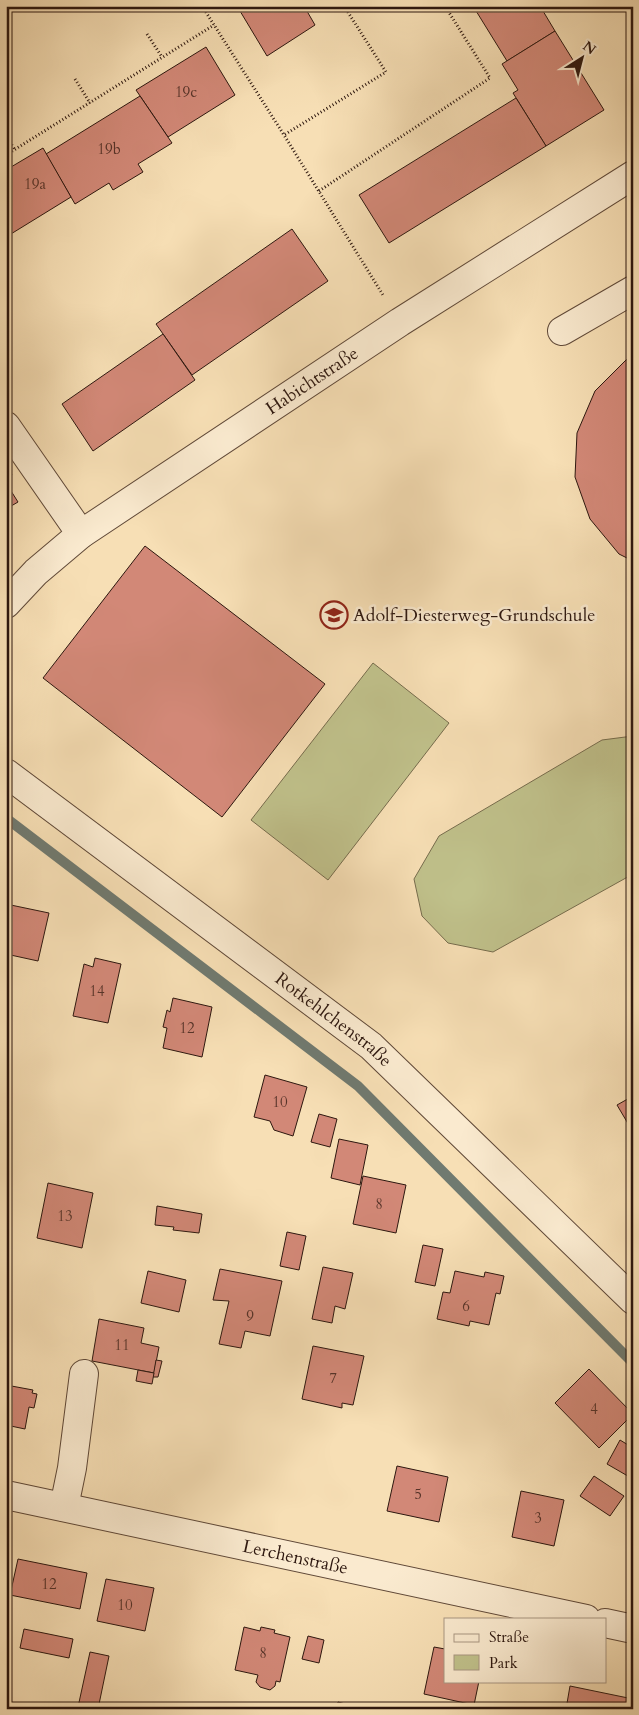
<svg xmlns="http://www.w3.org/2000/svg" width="639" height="1715" viewBox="0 0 639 1715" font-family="Cardo,serif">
<rect width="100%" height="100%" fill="#f7dfb5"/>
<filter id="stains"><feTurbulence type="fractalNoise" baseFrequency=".004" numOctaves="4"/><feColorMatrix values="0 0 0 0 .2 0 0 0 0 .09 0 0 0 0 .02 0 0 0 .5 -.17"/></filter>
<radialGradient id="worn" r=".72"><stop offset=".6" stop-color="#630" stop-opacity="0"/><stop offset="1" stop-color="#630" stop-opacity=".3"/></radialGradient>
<!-- green -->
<g fill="#c0c18b" stroke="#766c4d">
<path d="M 373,663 L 449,723 L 328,880 L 251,820 Z"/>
<path d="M 633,736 L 633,874 L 493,952 L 448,943 L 422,916 L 414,879 L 439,836 L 602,740 Z"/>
</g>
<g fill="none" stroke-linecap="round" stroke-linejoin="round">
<!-- stream -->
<path stroke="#707a70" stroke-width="10" d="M 6,818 L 358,1086 L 633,1363"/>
</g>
<!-- building -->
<g fill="#d28877" stroke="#2d170f">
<path d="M 237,6 L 304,6 L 315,25 L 267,56 Z"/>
<path d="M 473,6 L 540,6 L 555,31 L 507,61 Z"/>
<path d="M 555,31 L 604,110 L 546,146 L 513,93 L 518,90 L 502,64 Z"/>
<path d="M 206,47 L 235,95 L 168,137 L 136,90 Z"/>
<path d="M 140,96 L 172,143 L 138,164 L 143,172 L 113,190 L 109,183 L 75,204 L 46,154 Z"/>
<path d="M 516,98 L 546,146 L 389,243 L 359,195 Z"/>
<path d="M 43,148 L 71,197 L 6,237 L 6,170 Z"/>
<path d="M 292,229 L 328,281 L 192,375 L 156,324 Z"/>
<path d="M 163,334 L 195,380 L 93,451 L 62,404 Z"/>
<path d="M 633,356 L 633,561 L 619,554 L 590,519 L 575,477 L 577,433 L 595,391 L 626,360 Z"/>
<path d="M 6,465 L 12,475 L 6,479 Z"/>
<path d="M 6,483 L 18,502 L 6,509 Z"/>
<path d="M 145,546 L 325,684 L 222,817 L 43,678 Z"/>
<path d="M 6,904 L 49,913 L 38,961 L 6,954 Z"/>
<path d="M 95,958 L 121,964 L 108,1023 L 73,1016 L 84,964 L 93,967 Z"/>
<path d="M 173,998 L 212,1007 L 202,1057 L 163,1048 L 167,1028 L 163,1027 L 167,1010 L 170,1012 Z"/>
<path d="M 265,1075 L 307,1087 L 293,1136 L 274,1130 L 270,1121 L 254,1117 Z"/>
<path d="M 633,1096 L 633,1132 L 617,1105 Z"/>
<path d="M 319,1114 L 337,1119 L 330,1147 L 311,1142 Z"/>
<path d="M 339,1139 L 368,1145 L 360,1185 L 331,1178 Z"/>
<path d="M 363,1176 L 406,1185 L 396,1233 L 353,1224 Z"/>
<path d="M 48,1183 L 93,1193 L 82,1248 L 37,1238 Z"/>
<path d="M 157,1206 L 202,1214 L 199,1233 L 173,1230 L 174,1227 L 155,1225 Z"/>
<path d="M 287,1232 L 306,1236 L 299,1270 L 280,1266 Z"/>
<path d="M 423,1245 L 443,1249 L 435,1286 L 415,1282 Z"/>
<path d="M 323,1267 L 353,1273 L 345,1309 L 335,1306 L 332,1323 L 312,1319 Z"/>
<path d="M 220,1269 L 282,1281 L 270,1336 L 245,1331 L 241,1348 L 219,1344 L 229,1301 L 213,1300 Z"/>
<path d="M 148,1271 L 186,1280 L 179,1312 L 141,1303 Z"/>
<path d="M 455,1271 L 484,1277 L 485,1272 L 504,1276 L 500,1294 L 496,1293 L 489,1325 L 470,1321 L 469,1326 L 437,1319 L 443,1292 L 450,1293 Z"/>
<path d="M 99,1319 L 144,1328 L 141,1343 L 159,1347 L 154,1373 L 92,1361 Z"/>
<path d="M 313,1346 L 364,1356 L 353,1405 L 342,1403 L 342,1408 L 302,1399 Z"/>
<path d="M 156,1360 L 162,1361 L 158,1377 L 153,1377 Z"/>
<path d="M 589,1369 L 633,1414 L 599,1448 L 555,1403 Z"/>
<path d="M 138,1370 L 154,1373 L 152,1384 L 136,1381 Z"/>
<path d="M 6,1385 L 33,1390 L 32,1393 L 37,1394 L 34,1408 L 29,1407 L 25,1429 L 6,1425 Z"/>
<path d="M 620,1440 L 633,1448 L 633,1479 L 607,1464 Z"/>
<path d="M 397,1466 L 448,1477 L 439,1522 L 387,1511 Z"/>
<path d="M 594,1476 L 624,1496 L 610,1516 L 580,1496 Z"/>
<path d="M 521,1491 L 564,1500 L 554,1546 L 512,1537 Z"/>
<path d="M 18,1559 L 87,1573 L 80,1609 L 10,1595 Z"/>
<path d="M 106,1579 L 154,1588 L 145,1631 L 97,1621 Z"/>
<path d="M 244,1627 L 260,1631 L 261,1627 L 275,1630 L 274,1633 L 290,1637 L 280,1682 L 276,1681 L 275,1686 L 270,1690 L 260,1687 L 256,1682 L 258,1675 L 235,1670 Z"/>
<path d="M 24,1629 L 73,1639 L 69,1658 L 20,1648 Z"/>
<path d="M 308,1636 L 324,1640 L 319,1663 L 302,1659 Z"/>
<path d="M 434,1647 L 445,1649 L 445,1681 L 479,1681 L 474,1705 L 424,1694 Z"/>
<path d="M 90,1652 L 109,1656 L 98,1709 L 78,1707 Z"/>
<path d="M 570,1686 L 633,1699 L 633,1709 L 566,1709 Z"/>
<path d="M 338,1702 L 360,1708 L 360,1709 L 336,1709 Z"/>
</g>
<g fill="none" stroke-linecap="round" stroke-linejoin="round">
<!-- minor casing -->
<g stroke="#604938" stroke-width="30">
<g id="minor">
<path d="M 562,331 L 633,290"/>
<path d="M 6,426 L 81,534"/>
<path id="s1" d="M 6,604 L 36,572 L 81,534 L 400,322 L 633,175"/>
<path id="s2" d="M 6,773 L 371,1046 L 633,1300"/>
<path id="s3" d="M 6,1495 L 586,1619"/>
<path d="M 64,1507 L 72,1468 L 84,1374"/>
<path d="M 605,1623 L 633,1629"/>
</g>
</g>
<!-- path -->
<g stroke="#2d170f" stroke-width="3" stroke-dasharray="1 2.5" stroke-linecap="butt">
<path d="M 202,6 L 284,135"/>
<path d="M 344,6 L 386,72 L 284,135 L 383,295"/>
<path d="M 147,34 L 162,57"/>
<path d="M 75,79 L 90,103"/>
<path d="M 6,136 L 15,150"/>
<path d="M 6,155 L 214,25"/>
<path d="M 319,191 L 490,78 L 445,6"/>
</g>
<!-- minor -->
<use href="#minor" stroke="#faeacf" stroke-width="28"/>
</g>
<!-- icons -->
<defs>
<g id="school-ring" transform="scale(1.4375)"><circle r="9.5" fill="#faeacf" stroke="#8f2418" stroke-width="1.5"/><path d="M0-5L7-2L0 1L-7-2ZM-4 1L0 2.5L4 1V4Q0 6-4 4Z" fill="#8f2418"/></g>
</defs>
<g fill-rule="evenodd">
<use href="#school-ring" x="334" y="615"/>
</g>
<g text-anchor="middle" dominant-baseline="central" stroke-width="5" stroke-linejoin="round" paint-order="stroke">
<!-- number labels -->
<g font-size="15" fill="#563329">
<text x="186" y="92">19c</text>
<text x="109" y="149">19b</text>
<text x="35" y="184">19a</text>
<text x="97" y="991">14</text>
<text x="187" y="1028">12</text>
<text x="280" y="1102">10</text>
<text x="379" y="1204">8</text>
<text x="65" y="1216">13</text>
<text x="466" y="1306">6</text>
<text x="250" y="1316">9</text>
<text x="122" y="1345">11</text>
<text x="333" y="1378">7</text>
<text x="594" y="1409">4</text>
<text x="418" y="1494">5</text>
<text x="538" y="1518">3</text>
<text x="49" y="1584">12</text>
<text x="125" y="1605">10</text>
<text x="263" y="1653">8</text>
</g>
<!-- street labels -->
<g font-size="18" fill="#2d170f" stroke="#faeacf">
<text stroke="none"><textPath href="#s1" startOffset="380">Habichtstraße</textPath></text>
<text stroke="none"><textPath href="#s2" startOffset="410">Rotkehlchenstraße</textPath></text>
<text stroke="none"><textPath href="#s3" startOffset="296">Lerchenstraße</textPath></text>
</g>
<!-- poi labels -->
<g font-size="18" fill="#2d170f" stroke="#faeacf" text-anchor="start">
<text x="353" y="615">Adolf-Diesterweg-Grundschule</text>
</g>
</g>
<!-- margin -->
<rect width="639" height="1715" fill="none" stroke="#f7dfb5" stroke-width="25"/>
<rect x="8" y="8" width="624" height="1700" fill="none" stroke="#2d170f" stroke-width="2.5"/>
<rect x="12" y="12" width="614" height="1690" fill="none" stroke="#2d170f"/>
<!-- legend -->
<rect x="444" y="1618" width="162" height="65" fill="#faeacf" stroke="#a89682"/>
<rect x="454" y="1634" width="25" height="8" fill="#faeacf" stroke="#a89682"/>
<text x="489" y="1642" font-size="15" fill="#2d170f">Straße</text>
<rect x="454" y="1655" width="25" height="15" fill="#c0c18b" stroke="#a89682"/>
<text x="489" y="1668" font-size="15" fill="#2d170f">Park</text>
<!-- north arrow -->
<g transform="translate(582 58) rotate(36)" stroke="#faeacf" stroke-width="4" paint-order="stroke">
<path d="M0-4L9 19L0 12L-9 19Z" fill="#2d170f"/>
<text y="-8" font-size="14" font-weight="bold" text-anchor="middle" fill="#2d170f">N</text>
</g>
<rect width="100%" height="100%" filter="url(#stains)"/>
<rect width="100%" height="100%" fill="url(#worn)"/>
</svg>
